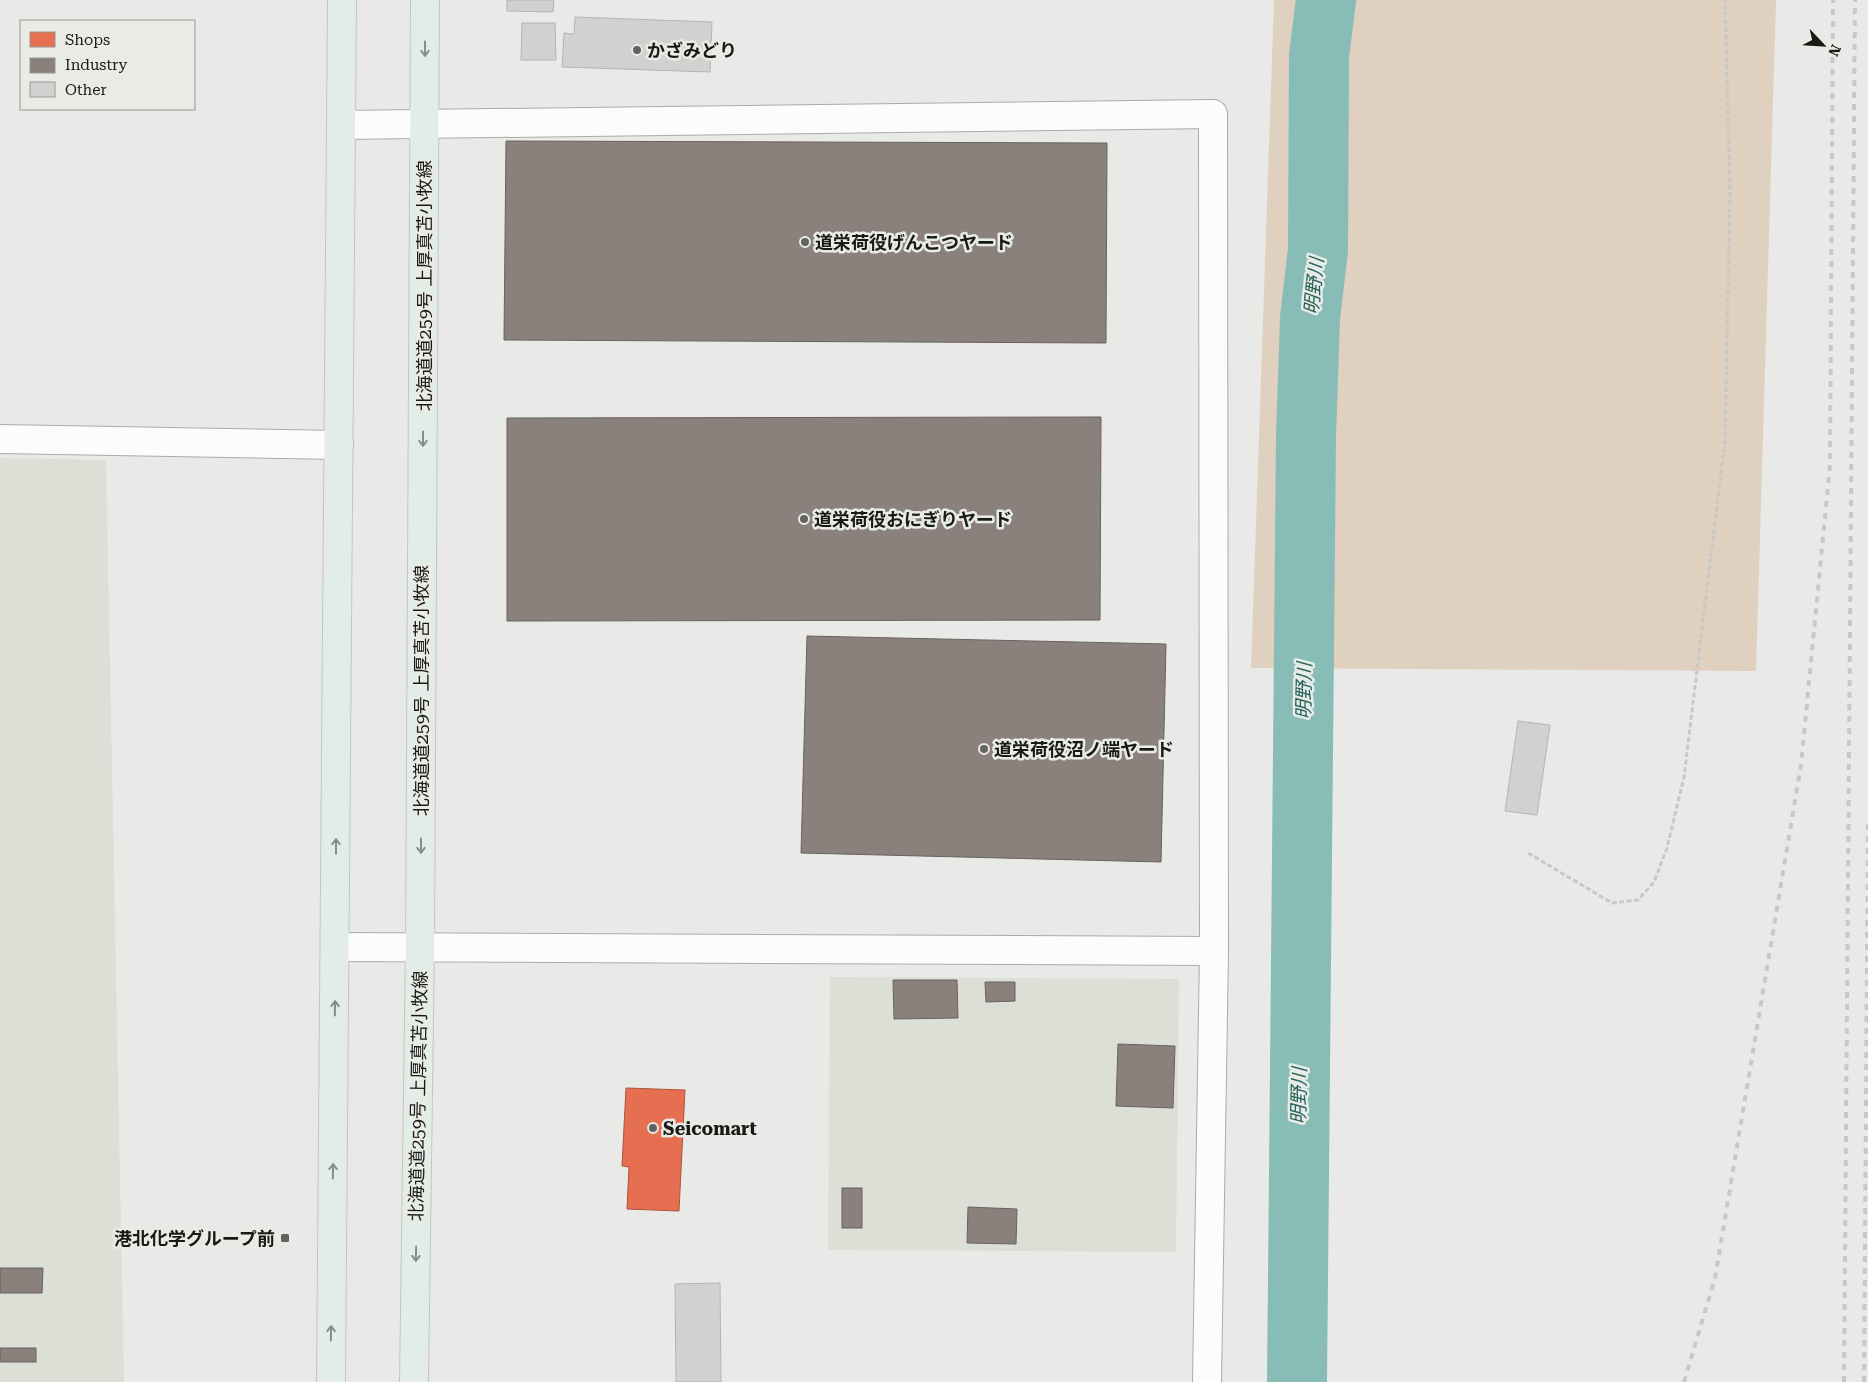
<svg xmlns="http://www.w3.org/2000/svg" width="1868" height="1382" viewBox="0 0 1868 1382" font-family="'Roboto Serif','Noto Sans JP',serif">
<rect width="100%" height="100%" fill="#e9eae7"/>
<!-- built -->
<g fill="#dbdfd6">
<path d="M 0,458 L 106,460 L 124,1382 L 0,1382 Z"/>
<path d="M 830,977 L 1179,979 L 1176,1252 L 828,1250 Z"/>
</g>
<!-- green -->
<path fill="#dfd0bf" d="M 1274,0 L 1776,0 L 1756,671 L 1251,668 Z"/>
<!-- shops -->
<path fill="#e76f51" stroke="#a95540" d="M 626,1088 L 685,1090 L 679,1211 L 627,1209 L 629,1167 L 622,1166 Z"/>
<!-- industry -->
<g fill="#8a817c" stroke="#68625e">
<path d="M 506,141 L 1107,143 L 1106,343 L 504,340 Z"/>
<path d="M 1101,417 L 1100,620 L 507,621 L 507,418 Z"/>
<path d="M 807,636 L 1166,644 L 1161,862 L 801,853 Z"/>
<path d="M 893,980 L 957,980 L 958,1018 L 894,1019 Z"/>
<path d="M 985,982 L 1015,982 L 1015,1001 L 986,1002 Z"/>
<path d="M 1118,1044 L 1175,1046 L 1173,1108 L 1116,1106 Z"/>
<rect x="842" y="1188" width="20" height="40"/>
<path d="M 968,1207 L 1017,1209 L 1016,1244 L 967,1243 Z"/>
<path d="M 0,1268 L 43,1268 L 42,1293 L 0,1293 Z"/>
<rect x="0" y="1348" width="36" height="14"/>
</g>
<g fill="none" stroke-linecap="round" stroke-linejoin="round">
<!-- river -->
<path stroke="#88bcb6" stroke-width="60" d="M 1297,1382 L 1306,437 L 1310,318 L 1318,250 L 1319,56 L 1326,0"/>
</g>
<!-- building -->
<g fill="#d1d1cf" stroke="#b4b5b2">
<path d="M 507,0 L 554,0 L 553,12 L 507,11 Z"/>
<path d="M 575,17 L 712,22 L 710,72 L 562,67 L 564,33 L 574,34 Z"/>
<path d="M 522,23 L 555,23 L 556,60 L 521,60 Z"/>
<path d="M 1518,721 L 1550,725 L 1537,815 L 1505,811 Z"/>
<path d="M 720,1283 L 721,1382 L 676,1382 L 675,1284 Z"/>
</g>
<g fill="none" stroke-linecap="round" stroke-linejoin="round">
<!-- minor casing -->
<g stroke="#ababa9" stroke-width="30">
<g id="minor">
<path d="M 341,125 L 1213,114 L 1214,951 L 1207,1382"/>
<path d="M 0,439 L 339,445"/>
<path d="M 335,947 L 1214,951"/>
</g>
</g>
<!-- major casing -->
<g stroke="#c5c5c4" stroke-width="30">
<g id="major">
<path d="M 331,1382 L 342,0"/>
<path d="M 414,1382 L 420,946 L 425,0"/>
</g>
</g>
<!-- path -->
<path stroke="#c8c8c7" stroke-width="3" stroke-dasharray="5 2.5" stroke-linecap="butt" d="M 1528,853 L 1612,903 L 1638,900 L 1654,882 L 1667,848 L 1684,777 L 1725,440 L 1730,192 L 1725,0"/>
<!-- minor -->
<use href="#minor" stroke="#fcfcfb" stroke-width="28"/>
<!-- major -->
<use href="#major" stroke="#e1ede6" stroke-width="28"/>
<!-- rail -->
<g stroke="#c8c8c7" stroke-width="4" stroke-dasharray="6 6" stroke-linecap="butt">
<path d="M 1684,1382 L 1715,1278 L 1801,765 L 1830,465 L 1833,0"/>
<path d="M 1844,1382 L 1855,0"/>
<path d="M 1864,1382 L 1868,819"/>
</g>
</g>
<!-- one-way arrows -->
<defs><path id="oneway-shaft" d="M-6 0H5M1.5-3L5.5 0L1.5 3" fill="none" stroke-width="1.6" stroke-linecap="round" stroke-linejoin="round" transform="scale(1.25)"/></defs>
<g stroke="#878e89">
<use href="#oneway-shaft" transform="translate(425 49) rotate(90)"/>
<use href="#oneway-shaft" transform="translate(423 439) rotate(90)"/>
<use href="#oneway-shaft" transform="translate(336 846) rotate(-90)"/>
<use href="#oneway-shaft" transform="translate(421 846) rotate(90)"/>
<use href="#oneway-shaft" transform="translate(335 1008) rotate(-89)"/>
<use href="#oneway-shaft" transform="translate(333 1171) rotate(-89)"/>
<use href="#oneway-shaft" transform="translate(416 1254) rotate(91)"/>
<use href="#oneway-shaft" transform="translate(331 1333) rotate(-89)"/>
</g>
<!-- markers -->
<g fill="#626260" stroke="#e9ebe6" stroke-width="2">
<circle cx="637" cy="50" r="5"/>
<circle cx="805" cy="242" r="5"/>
<circle cx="804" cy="519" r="5"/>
<circle cx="984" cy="749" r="5"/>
<circle cx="653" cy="1128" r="5"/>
<rect x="280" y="1233" width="10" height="10" rx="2.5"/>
</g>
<g text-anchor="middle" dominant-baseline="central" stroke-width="5" stroke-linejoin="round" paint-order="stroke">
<!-- poi labels -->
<g font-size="18" font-weight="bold" fill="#191918" stroke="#e9ebe6" text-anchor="start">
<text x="647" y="50">かざみどり</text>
<text x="815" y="242">道栄荷役げんこつヤード</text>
<text x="814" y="519">道栄荷役おにぎりヤード</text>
<text x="994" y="749">道栄荷役沼ノ端ヤード</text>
<text x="663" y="1128">Seicomart</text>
<text x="275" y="1238" text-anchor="end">港北化学グループ前</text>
</g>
<!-- street labels -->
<g font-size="18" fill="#191918" stroke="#e9ebe6">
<text transform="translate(424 286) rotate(-90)">北海道道259号 上厚真苫小牧線</text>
<text transform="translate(421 691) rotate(-90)">北海道道259号 上厚真苫小牧線</text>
<text transform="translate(418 1096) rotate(-89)">北海道道259号 上厚真苫小牧線</text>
</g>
<!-- water labels -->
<g font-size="19" font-style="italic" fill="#24625c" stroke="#e9ebe6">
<text transform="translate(1314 286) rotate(-84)">明野川</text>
<text transform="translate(1304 691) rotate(-89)">明野川</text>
<text transform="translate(1299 1096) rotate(-89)">明野川</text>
</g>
</g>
<!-- legend -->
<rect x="20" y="20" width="175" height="90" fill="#e9ebe6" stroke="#969794"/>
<rect x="30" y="32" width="25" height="15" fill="#e76f51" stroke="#969794"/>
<text x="65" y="45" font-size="15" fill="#191918">Shops</text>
<rect x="30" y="58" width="25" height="15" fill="#8a817c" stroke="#969794"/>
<text x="65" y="70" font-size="15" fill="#191918">Industry</text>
<rect x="30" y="82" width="25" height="15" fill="#d1d1cf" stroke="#969794"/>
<text x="65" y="95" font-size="15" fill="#191918">Other</text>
<!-- north arrow -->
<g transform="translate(1823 45) rotate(115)" stroke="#e9ebe6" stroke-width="4" paint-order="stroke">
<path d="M0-4L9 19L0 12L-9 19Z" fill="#191918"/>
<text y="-8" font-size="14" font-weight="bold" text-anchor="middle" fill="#191918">N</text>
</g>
</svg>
